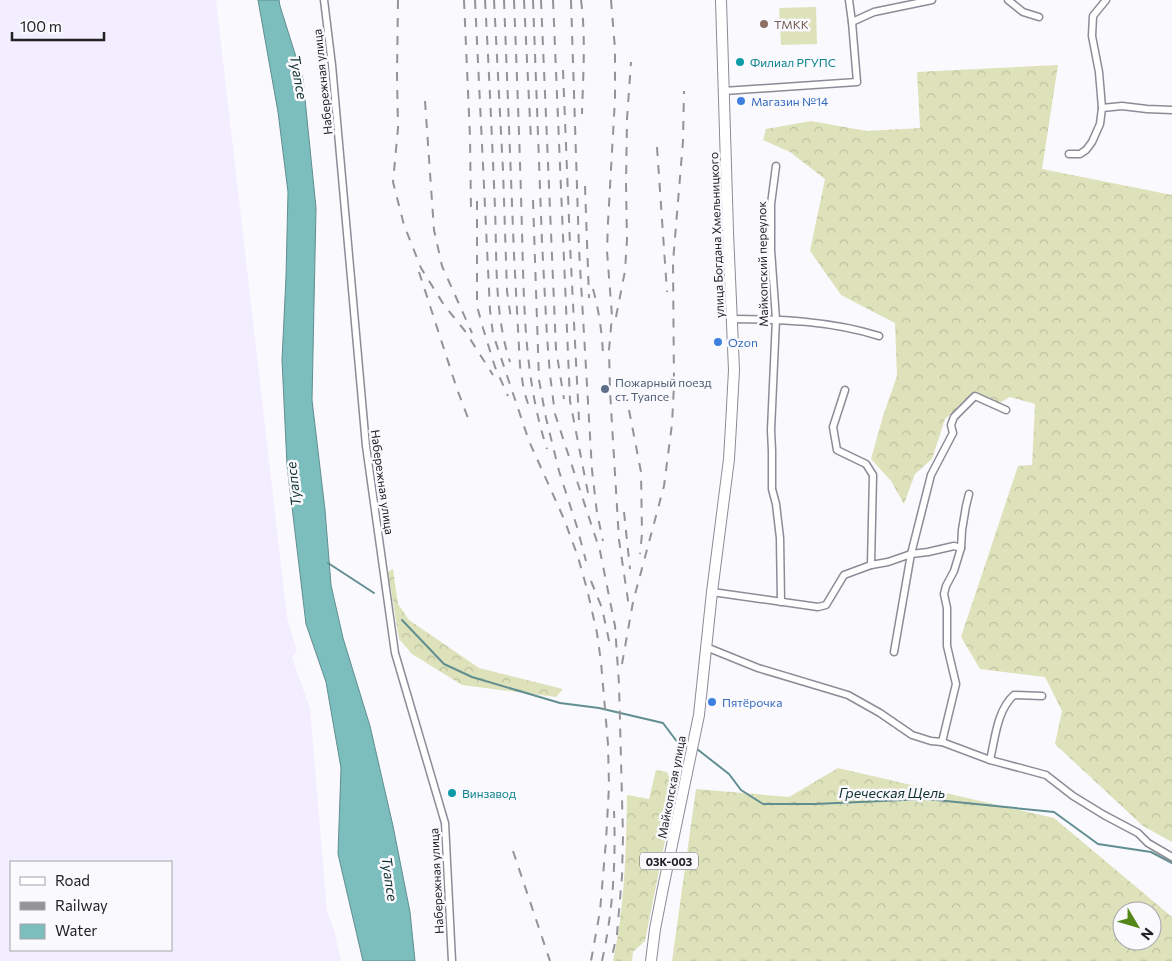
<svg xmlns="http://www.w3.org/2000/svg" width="1172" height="961" viewBox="0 0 1172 961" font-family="Commissioner,sans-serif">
<defs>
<pattern id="forest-crowns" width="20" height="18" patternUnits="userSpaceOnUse" patternTransform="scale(1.25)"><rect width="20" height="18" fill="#dee2ba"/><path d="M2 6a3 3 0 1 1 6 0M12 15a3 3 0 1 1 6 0" fill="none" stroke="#bec2a0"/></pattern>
</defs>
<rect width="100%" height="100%" fill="#faf9fe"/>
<!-- built -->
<path fill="#f2eeff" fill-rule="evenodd" d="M 0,0 L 216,0 L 287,617 L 297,651 L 292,657 L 310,709 L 327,911 L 334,930 L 341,961 L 0,961 ZM 11,862 L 171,862 L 171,950 L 11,950 Z"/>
<!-- forest -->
<g fill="url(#forest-crowns)" fill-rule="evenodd">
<path d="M 1058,65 L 1042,169 L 1172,195 L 1172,842 L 1143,826 L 1055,744 L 1062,711 L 1045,677 L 980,669 L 961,637 L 1018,466 L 1032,465 L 1035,404 L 1010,397 L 994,406 L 972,396 L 945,419 L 932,459 L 915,474 L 904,504 L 891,481 L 871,459 L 883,416 L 897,376 L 895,323 L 841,295 L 810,251 L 825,179 L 790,152 L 763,140 L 766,129 L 811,121 L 867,131 L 920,128 L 917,72 Z"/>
<path d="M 393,569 L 398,604 L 409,620 L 479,668 L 563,689 L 556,697 L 462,685 L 412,654 L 399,639 L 388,572 Z"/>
<path d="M 838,768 L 1054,818 L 1172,917 L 1172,961 L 672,961 L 696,789 L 789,797 ZM 1122,911 L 1152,911 L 1152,941 L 1122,941 Z"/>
<path d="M 656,770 L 667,772 L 675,791 L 645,941 L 633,952 L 632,961 L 613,961 C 625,906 626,851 627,795 L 649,799 Z"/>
</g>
<!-- green -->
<path fill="#dee2ba" d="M 816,7 L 817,44 L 781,45 L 779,8 Z"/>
<!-- water -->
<path fill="#7cbdbe" stroke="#618e90" d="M 258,0 L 279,0 L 280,6 L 303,79 L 316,208 L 312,400 L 325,510 L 331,585 L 343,638 L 370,726 L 393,826 L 410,912 L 415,961 L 363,961 L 338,854 L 341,768 L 326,682 L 306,624 L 287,465 L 282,360 L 286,277 L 288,192 L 278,112 Z"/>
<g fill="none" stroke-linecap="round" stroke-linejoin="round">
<!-- stream -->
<g stroke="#618e90" stroke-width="2">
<path d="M 328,563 L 374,593"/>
<path d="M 402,620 L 444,664 L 472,677 L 560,703 L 599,708 L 663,723 L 678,743 L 690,746"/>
<path d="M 697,749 L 729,774 L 741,790 L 763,804 L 815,804 L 926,799 L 1054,812 L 1098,844 L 1151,852 L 1172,863"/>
</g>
<!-- street casing -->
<g stroke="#8d8b96" stroke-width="9">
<g id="street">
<path d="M 324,0 L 332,65 L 366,446 L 395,653 L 445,823 L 452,961"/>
<path d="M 1008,0 L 1023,12 L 1039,17"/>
<path d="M 852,22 L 874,12 L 932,0"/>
<path d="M 724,91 L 857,82 L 852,22 L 849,0"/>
<path d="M 1102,108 L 1122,106 L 1147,109 L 1172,110"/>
<path d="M 1069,154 L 1080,154 L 1086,150 L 1092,142 L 1100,124 L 1102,108 L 1099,72 L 1092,36 L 1093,16 L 1106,0"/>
<path d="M 776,166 L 771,204 L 771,250 L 776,319 L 771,430 L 772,451 L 772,489 L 776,504 L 780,538 L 781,602"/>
<path d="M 732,319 C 781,319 831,321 879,336"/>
<path d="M 845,390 L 833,427 L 837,450 L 866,464 L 873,475 L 871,565"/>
<path d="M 712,592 L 818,607 L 826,605 L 844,575 L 871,565 L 888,562 L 911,554 L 928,552 L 954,546 L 961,548"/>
<path d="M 706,647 L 758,668 L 848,695 L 880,713 L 912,735 L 931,741 L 942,742 L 990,760 L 1046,775 L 1073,796 L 1104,815 L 1138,833 L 1148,843 L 1172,857"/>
<path d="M 894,652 L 911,554 L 931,475 L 953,433 L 951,425 L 954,417 L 975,396 L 1006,410"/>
<path d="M 942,742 L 956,684 L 947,646 L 947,608 L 944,594 L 946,586 L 954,571 L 961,548 L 962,530 L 966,506 L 969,494"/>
<path d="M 990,760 C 995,739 997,710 1014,695 L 1042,696"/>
</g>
</g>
<!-- primary casing -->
<g stroke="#8d8b96" stroke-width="12">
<path id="primary" d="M 651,961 L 655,929 L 663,888 L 699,715 L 712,592 L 729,459 L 731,425 L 734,370 L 728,232 L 721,0"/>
</g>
<!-- street -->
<use href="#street" stroke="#fff" stroke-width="6"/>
<!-- primary -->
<use href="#primary" stroke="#fff" stroke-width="10"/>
<!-- rail -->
<g stroke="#949398" stroke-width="2" stroke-dasharray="9 9" stroke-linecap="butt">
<path d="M 398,0 L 397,74 L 398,128 L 393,182 L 404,225 L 421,268 L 444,305 L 465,331 L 493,375"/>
<path d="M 464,0 L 470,137 L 471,210"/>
<path d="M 475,0 L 490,310 L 493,334 L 529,441 L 564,519 L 578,557 L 587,589 L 597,633 L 601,662 L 608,744 L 609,786 L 606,841 L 600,911 L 591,961"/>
<path d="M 485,0 C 489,69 492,139 495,208 C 497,259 494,313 510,362"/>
<path d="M 494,0 L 503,170 L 507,291 L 511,319"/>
<path d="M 504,0 L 514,255 L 520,366 L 524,391 L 530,410"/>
<path d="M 514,0 C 517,77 520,154 522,231 C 524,304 524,379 547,449"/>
<path d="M 524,0 L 531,140"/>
<path d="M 533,0 L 542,242 L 547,336 L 550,375 L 555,414 L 600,551 L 615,626 L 619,684 L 623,836 L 622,876 L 617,934 L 611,961"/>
<path d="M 541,0 L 556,349 L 564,399"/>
<path d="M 553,0 L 570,401 L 588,493"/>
<path d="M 571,0 L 579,249 L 592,470 L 597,513 L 603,541"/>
<path d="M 581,0 C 586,38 583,76 582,114"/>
<path d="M 611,0 L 615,49 L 615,99 L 608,222 L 607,251 L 612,316 L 609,350 L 610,391 L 619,540 L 629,607"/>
<path d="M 563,70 L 570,245 L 579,420"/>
<path d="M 425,101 L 434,230 L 442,266 L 472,333"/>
<path d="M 657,147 L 667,292"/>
<path d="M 585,186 L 589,298"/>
<path d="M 533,200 L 539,380 L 546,418 L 559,471 L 577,527 L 586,561"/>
<path d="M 477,201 L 477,306 L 483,328 L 495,367 L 508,396"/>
<path d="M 419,272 L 457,389 L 468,418"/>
<path d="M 593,289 C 599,311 602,332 603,355"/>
<path d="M 616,317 L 625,271 L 627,240 L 626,184 L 627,119 L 631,62"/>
<path d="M 629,410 L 641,472 L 642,534 L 640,554"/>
<path d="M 624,512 L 630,569"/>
<path d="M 591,581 L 602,608 L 611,650"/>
<path d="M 622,664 L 633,602 L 664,486 L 672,424 L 674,385 L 673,262 L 683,141 L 684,91"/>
<path d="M 513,851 L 550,961"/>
<path d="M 602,961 C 613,911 616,862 614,811"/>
</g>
</g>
<!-- markers -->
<circle fill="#8d6e63" stroke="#faf9fe" stroke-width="2" cx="764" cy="24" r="5"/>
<g fill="#0f9aa8" stroke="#faf9fe" stroke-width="2">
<circle cx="740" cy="62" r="5"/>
<circle cx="452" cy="793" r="5"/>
</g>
<g fill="#3f7fe0" stroke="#faf9fe" stroke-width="2">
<circle cx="741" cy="101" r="5"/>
<circle cx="718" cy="342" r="5"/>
<circle cx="712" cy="702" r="5"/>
</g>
<circle fill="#5c6f8a" stroke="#faf9fe" stroke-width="2" cx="605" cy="389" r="5"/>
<g text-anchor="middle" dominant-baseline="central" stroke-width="5" stroke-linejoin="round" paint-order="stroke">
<!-- shield labels -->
<rect fill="#faf9fe" stroke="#636267" stroke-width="1" x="640" y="852.5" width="58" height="17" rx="4"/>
<g font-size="11" font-weight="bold" fill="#222126">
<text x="669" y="861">03К-003</text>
</g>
<!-- education labels -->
<g font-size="12" fill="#785e54" stroke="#faf9fe" text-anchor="start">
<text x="774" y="24">ТМКК</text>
</g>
<!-- culture labels -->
<g font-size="12" fill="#0d838f" stroke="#faf9fe" text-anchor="start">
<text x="750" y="62">Филиал РГУПС</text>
<text x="462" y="793">Винзавод</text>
</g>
<!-- street labels -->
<g font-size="12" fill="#222126" stroke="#faf9fe">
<text transform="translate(322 82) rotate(-96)">Набережная улица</text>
<text transform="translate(716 235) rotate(-92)">улица Богдана Хмельницкого</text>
<text transform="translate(762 264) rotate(-91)">Майкопский переулок</text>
<text transform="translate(383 482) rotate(82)">Набережная улица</text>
<text transform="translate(671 787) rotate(-79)">Майкопская улица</text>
<text transform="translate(436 881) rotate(-93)">Набережная улица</text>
</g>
<!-- shop labels -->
<g font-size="12" fill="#366cbe" stroke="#faf9fe" text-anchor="start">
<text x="751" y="101">Магазин №14</text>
<text x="728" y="342">Ozon</text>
<text x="722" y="702">Пятёрочка</text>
</g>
<!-- service labels -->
<g font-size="12" fill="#4e5e75" stroke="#faf9fe" text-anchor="start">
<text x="615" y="382">Пожарный поезд<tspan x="615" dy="14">ст. Туапсе</tspan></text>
</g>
<!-- water labels -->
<g font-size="14" font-style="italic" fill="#0f3131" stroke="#faf9fe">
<text transform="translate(299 77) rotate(80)">Туапсе</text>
<text transform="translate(293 484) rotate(-97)">Туапсе</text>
<text x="892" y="792">Греческая Щель</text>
<text transform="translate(390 879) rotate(82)">Туапсе</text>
</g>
</g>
<!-- legend -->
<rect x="10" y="861" width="162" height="90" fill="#faf9fe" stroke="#a4a3a8"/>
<rect x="20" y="877" width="25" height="8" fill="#ffffff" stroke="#a4a3a8"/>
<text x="55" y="886" font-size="15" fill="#222126">Road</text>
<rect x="20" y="902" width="25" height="8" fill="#949398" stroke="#a4a3a8"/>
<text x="55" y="911" font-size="15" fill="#222126">Railway</text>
<rect x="20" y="924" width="25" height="15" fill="#7cbdbe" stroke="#a4a3a8"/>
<text x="55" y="936" font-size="15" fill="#222126">Water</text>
<!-- north arrow -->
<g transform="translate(1137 926) rotate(128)"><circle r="24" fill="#faf9fe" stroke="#a4a3a8"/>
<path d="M0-4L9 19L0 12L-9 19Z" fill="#558619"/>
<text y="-8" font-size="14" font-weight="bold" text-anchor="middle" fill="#222126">N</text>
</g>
<!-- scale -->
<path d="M12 32v8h92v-8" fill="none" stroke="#222126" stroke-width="2.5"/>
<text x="20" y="32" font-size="15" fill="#222126" stroke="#faf9fe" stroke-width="4" paint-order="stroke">100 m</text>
</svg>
